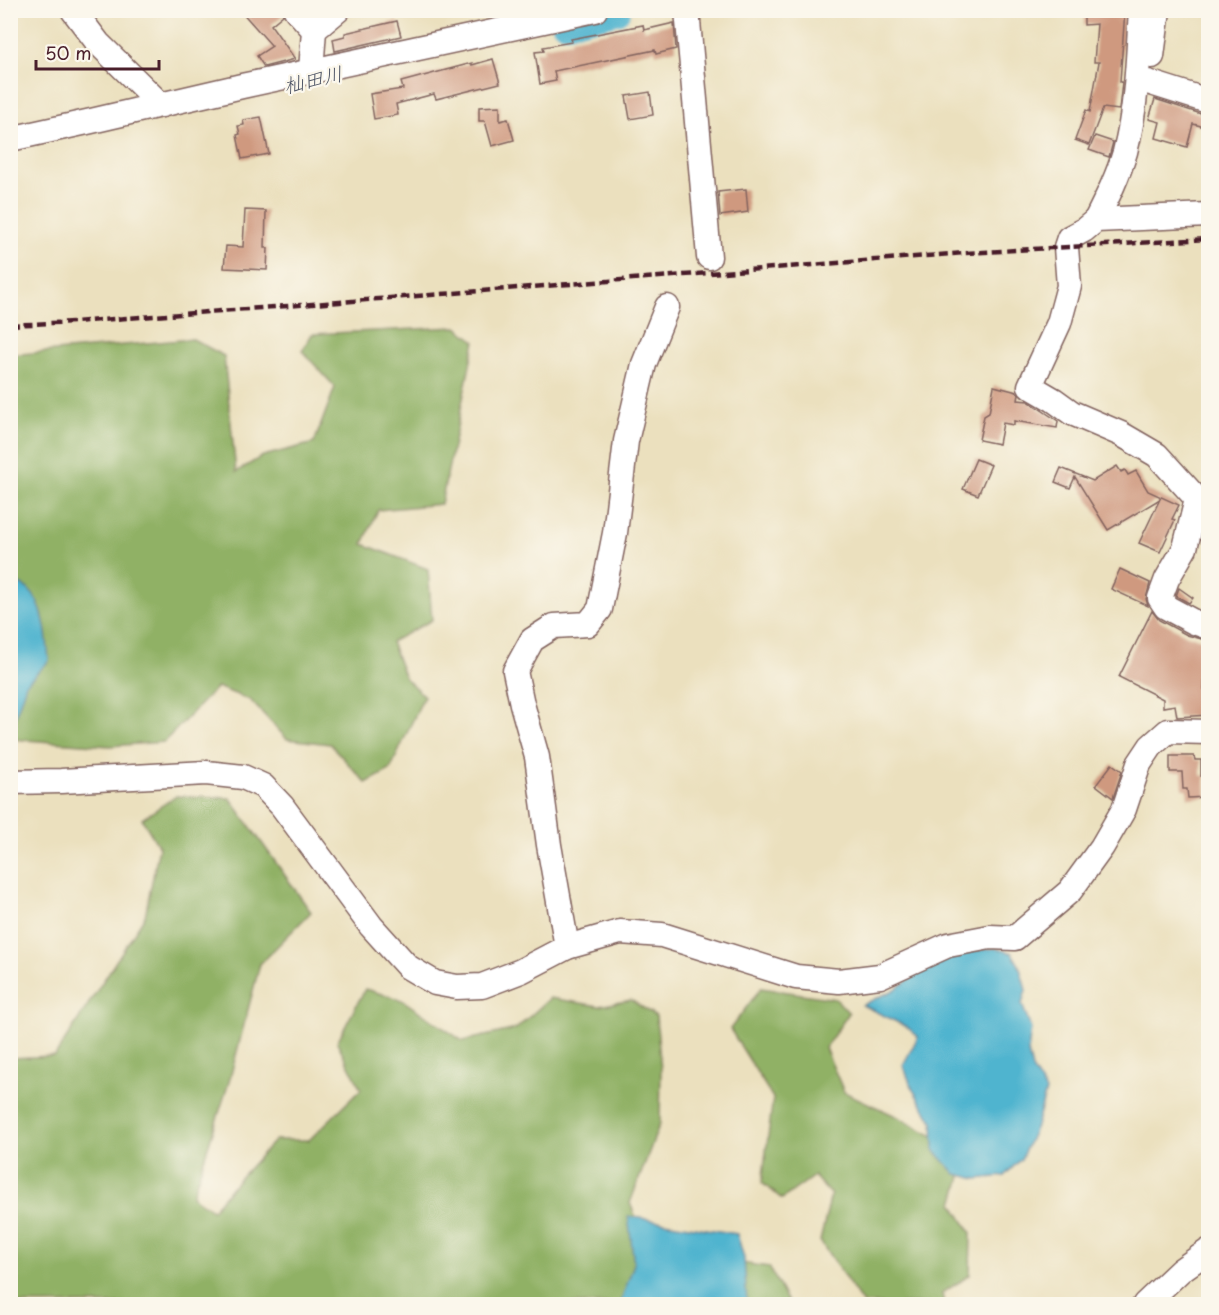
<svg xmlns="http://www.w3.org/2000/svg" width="1219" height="1315" viewBox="0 0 1219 1315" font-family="'Playpen Sans','Klee One',sans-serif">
<rect width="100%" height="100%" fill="#fbf7ec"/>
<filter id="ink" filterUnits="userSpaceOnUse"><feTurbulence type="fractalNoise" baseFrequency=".0167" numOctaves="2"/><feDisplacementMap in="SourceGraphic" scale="12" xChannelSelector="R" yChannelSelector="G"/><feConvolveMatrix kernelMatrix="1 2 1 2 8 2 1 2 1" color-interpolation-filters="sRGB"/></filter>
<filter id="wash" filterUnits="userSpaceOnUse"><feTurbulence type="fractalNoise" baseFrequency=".008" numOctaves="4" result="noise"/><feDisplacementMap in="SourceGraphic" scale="24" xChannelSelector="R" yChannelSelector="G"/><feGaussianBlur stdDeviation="1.35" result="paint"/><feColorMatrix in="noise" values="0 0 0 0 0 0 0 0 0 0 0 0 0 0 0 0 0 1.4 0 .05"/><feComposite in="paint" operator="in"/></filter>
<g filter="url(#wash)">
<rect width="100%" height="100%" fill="#ebe0be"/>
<!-- forest -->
<g fill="#90b165" stroke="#6d6848" stroke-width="1.5">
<path d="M 457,327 L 475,341 L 441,504 L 378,510 L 363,544 L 428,569 L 432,620 L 391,642 L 405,678 L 424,696 L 390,770 L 366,783 L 330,744 L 287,739 L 250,700 L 217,687 L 164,742 L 110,746 L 11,739 L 10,355 L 193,339 L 224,356 L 236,472 L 263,456 L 314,443 L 335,387 L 302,351 L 312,334 Z"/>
<path d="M 176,796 L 230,798 L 311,912 L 260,964 L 229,1082 L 192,1196 L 212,1210 L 235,1183 L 275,1140 L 309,1140 L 361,1089 L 337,1042 L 365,989 L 402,1000 L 463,1041 L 516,1029 L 550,998 L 599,1006 L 631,1000 L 656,1016 L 661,1070 L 660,1123 L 630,1203 L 644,1238 L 630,1304 L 11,1304 L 10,1058 L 55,1056 L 145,916 L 159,847 L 142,819 Z"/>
<path d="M 761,988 L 836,999 L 849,1013 L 825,1048 L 844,1092 L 898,1117 L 939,1139 L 965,1163 L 953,1204 L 971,1233 L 970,1275 L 942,1293 L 944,1304 L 863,1304 L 820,1241 L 831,1195 L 814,1176 L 782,1199 L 762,1183 L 773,1098 L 730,1029 Z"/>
<path d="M 712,1259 L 769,1267 L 789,1304 L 690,1304 Z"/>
</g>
<!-- water -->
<g fill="#50b4cf" stroke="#4d6a7d" stroke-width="1.5">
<path d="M 11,580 C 16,583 23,585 28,589 C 45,604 47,638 49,661 L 26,684 L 14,721 L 11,746 Z"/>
<path d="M 995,948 L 1012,953 L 1019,965 L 1026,990 L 1022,1004 L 1031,1029 L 1028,1052 L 1032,1069 L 1046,1091 L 1036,1126 L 1021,1159 L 1004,1176 L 977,1179 L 956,1174 L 934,1150 L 933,1122 L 913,1090 L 903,1065 L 918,1037 L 907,1027 L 862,1005 L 894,990 L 924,969 L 958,953 Z"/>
<path d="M 628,1216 L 737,1234 L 744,1258 L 747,1304 L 620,1304 L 634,1264 Z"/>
</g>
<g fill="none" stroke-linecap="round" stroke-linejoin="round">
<!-- river -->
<path stroke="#50b4cf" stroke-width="30" d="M 566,22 L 616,10"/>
</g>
<g id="blocks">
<!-- building -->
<g fill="#cf997f">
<path d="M 240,10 L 282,10 L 283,15 L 271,25 L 295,59 L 264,67 L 257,56 L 272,46 Z"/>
<path d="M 1084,10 L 1125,10 L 1120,82 L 1122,82 L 1119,110 L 1103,108 L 1089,145 L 1075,140 L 1086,110 L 1090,112 L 1099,62 L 1094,62 L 1097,24 L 1084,25 Z"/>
<path d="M 397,21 L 401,36 L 335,51 L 333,39 L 345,36 L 345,33 Z"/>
<path d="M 674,23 L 676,49 L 656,54 L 655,50 L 554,71 L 556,81 L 540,84 L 535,52 L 544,51 L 543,47 L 572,42 L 571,39 L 643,25 L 644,30 Z"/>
<path d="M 493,59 L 500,83 L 436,99 L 434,94 L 396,104 L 398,115 L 374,119 L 370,94 L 403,89 L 401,82 L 472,63 L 472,65 Z"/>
<path d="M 650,92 L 653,115 L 630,119 L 626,96 Z"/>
<path d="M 1155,99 L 1204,115 L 1209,115 L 1209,128 L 1193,124 L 1187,147 L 1156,138 L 1160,122 L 1149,119 Z"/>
<path d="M 500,106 L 500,121 L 508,119 L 514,140 L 492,146 L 485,121 L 479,121 L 479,107 Z"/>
<path d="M 261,117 L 269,154 L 242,159 L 237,135 L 240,134 L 238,126 L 244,125 L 243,120 Z"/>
<path d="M 1095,136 L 1113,142 L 1109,157 L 1089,150 Z"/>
<path d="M 746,189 L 748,212 L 720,216 L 718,192 Z"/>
<path d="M 245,210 L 266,211 L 265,248 L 268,248 L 267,270 L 224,268 L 226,246 L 243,247 Z"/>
<path d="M 994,386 L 1017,392 L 1019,394 L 1018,400 L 1028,401 L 1058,421 L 1057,428 L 1014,421 L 1014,425 L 1003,423 L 999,444 L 979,440 L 984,416 L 989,413 Z"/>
<path d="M 976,459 L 991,465 L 978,495 L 963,489 Z"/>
<path d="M 1117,466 L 1121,472 L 1125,470 L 1128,475 L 1136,471 L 1148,491 L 1179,505 L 1172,519 L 1175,520 L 1160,552 L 1139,543 L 1160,499 L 1108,530 L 1075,477 L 1070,488 L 1055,482 L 1061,468 L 1093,481 Z"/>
<path d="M 1120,569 L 1150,583 L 1146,599 L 1148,606 L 1111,589 Z"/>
<path d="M 1179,588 L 1193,598 L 1189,603 L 1176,596 Z"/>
<path d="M 1152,611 L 1159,620 L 1187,635 L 1209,641 L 1209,655 L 1206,655 L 1204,689 L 1209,688 L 1209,715 L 1177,717 L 1175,705 L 1163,707 L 1163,699 L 1119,677 Z"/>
<path d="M 1170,756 L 1194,756 L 1195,760 L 1201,760 L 1201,776 L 1205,775 L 1206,797 L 1188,798 L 1187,789 L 1183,789 L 1182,772 L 1170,772 Z"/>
<path d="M 1112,764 L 1122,771 L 1113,798 L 1096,785 Z"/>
</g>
</g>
</g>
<g filter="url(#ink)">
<use href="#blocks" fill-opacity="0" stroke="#82635e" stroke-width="1.5"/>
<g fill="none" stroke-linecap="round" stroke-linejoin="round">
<!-- minor casing -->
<g stroke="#82635e" stroke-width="27">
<g id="minor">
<path d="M 73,10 L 98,43 L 161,105"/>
<path d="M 296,10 L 314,30 L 311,71"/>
<path d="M 687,10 L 709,257"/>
<path d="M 314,30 L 338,10"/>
<path d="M 1152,56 L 1158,10"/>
<path d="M 1148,82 L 1208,101"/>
<path d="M 10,139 L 87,122 L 242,86 L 595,10"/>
<path d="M 1208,215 L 1096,220 L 1084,230 L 1069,238 L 1066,247 L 1069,286 L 1059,323 L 1030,386 L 1054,400 L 1072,413 L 1121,434 L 1157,455 L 1197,499 L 1208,501"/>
<path d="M 1096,220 C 1107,198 1118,176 1125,152 C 1137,106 1138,57 1141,10"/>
<path d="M 1197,499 L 1185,548 L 1167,579 L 1160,598 L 1166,607 L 1194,622 L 1208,627"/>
<path d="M 10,782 L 61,781 L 206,773 L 243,777 L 263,786 L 282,806 L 371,926 L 408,967 L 435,983 L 457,987 L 482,986 L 521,971 L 567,947 L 620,932 L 662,935 L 796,977 L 839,981 L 880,976 L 948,945 L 990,937 L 1015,938 L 1070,891 L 1102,847 L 1124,809 L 1139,764 L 1151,746 L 1168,731 L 1208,732"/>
<path d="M 567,947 L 549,845 L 537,757 L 522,704 L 515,671 L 532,640 L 554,626 L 588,624 L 600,609 L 615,533 L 626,441 L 644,364 L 667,307"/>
<path d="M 1145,1304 L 1181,1270 L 1208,1251"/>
</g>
</g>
<!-- minor -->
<use href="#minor" stroke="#fff" stroke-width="24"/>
<!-- rail -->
<path stroke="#4a1f2b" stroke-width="4.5" stroke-dasharray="9 4.5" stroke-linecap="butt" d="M 10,325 L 74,322 L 340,302 L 965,253 L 1208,239"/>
</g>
</g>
<g text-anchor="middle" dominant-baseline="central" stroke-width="4.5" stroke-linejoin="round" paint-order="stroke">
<!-- water labels -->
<g font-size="20" font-style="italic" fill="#4c5364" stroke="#fbf7ec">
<text transform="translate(313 79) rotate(-13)">杣田川</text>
</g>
</g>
<!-- margin -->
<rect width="1219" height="1315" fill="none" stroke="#fbf7ec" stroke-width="36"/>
<!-- scale -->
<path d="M36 60v9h123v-9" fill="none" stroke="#4a1f2b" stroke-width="3"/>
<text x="45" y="60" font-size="18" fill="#4a1f2b" stroke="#fbf7ec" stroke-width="4.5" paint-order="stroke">50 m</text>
</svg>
